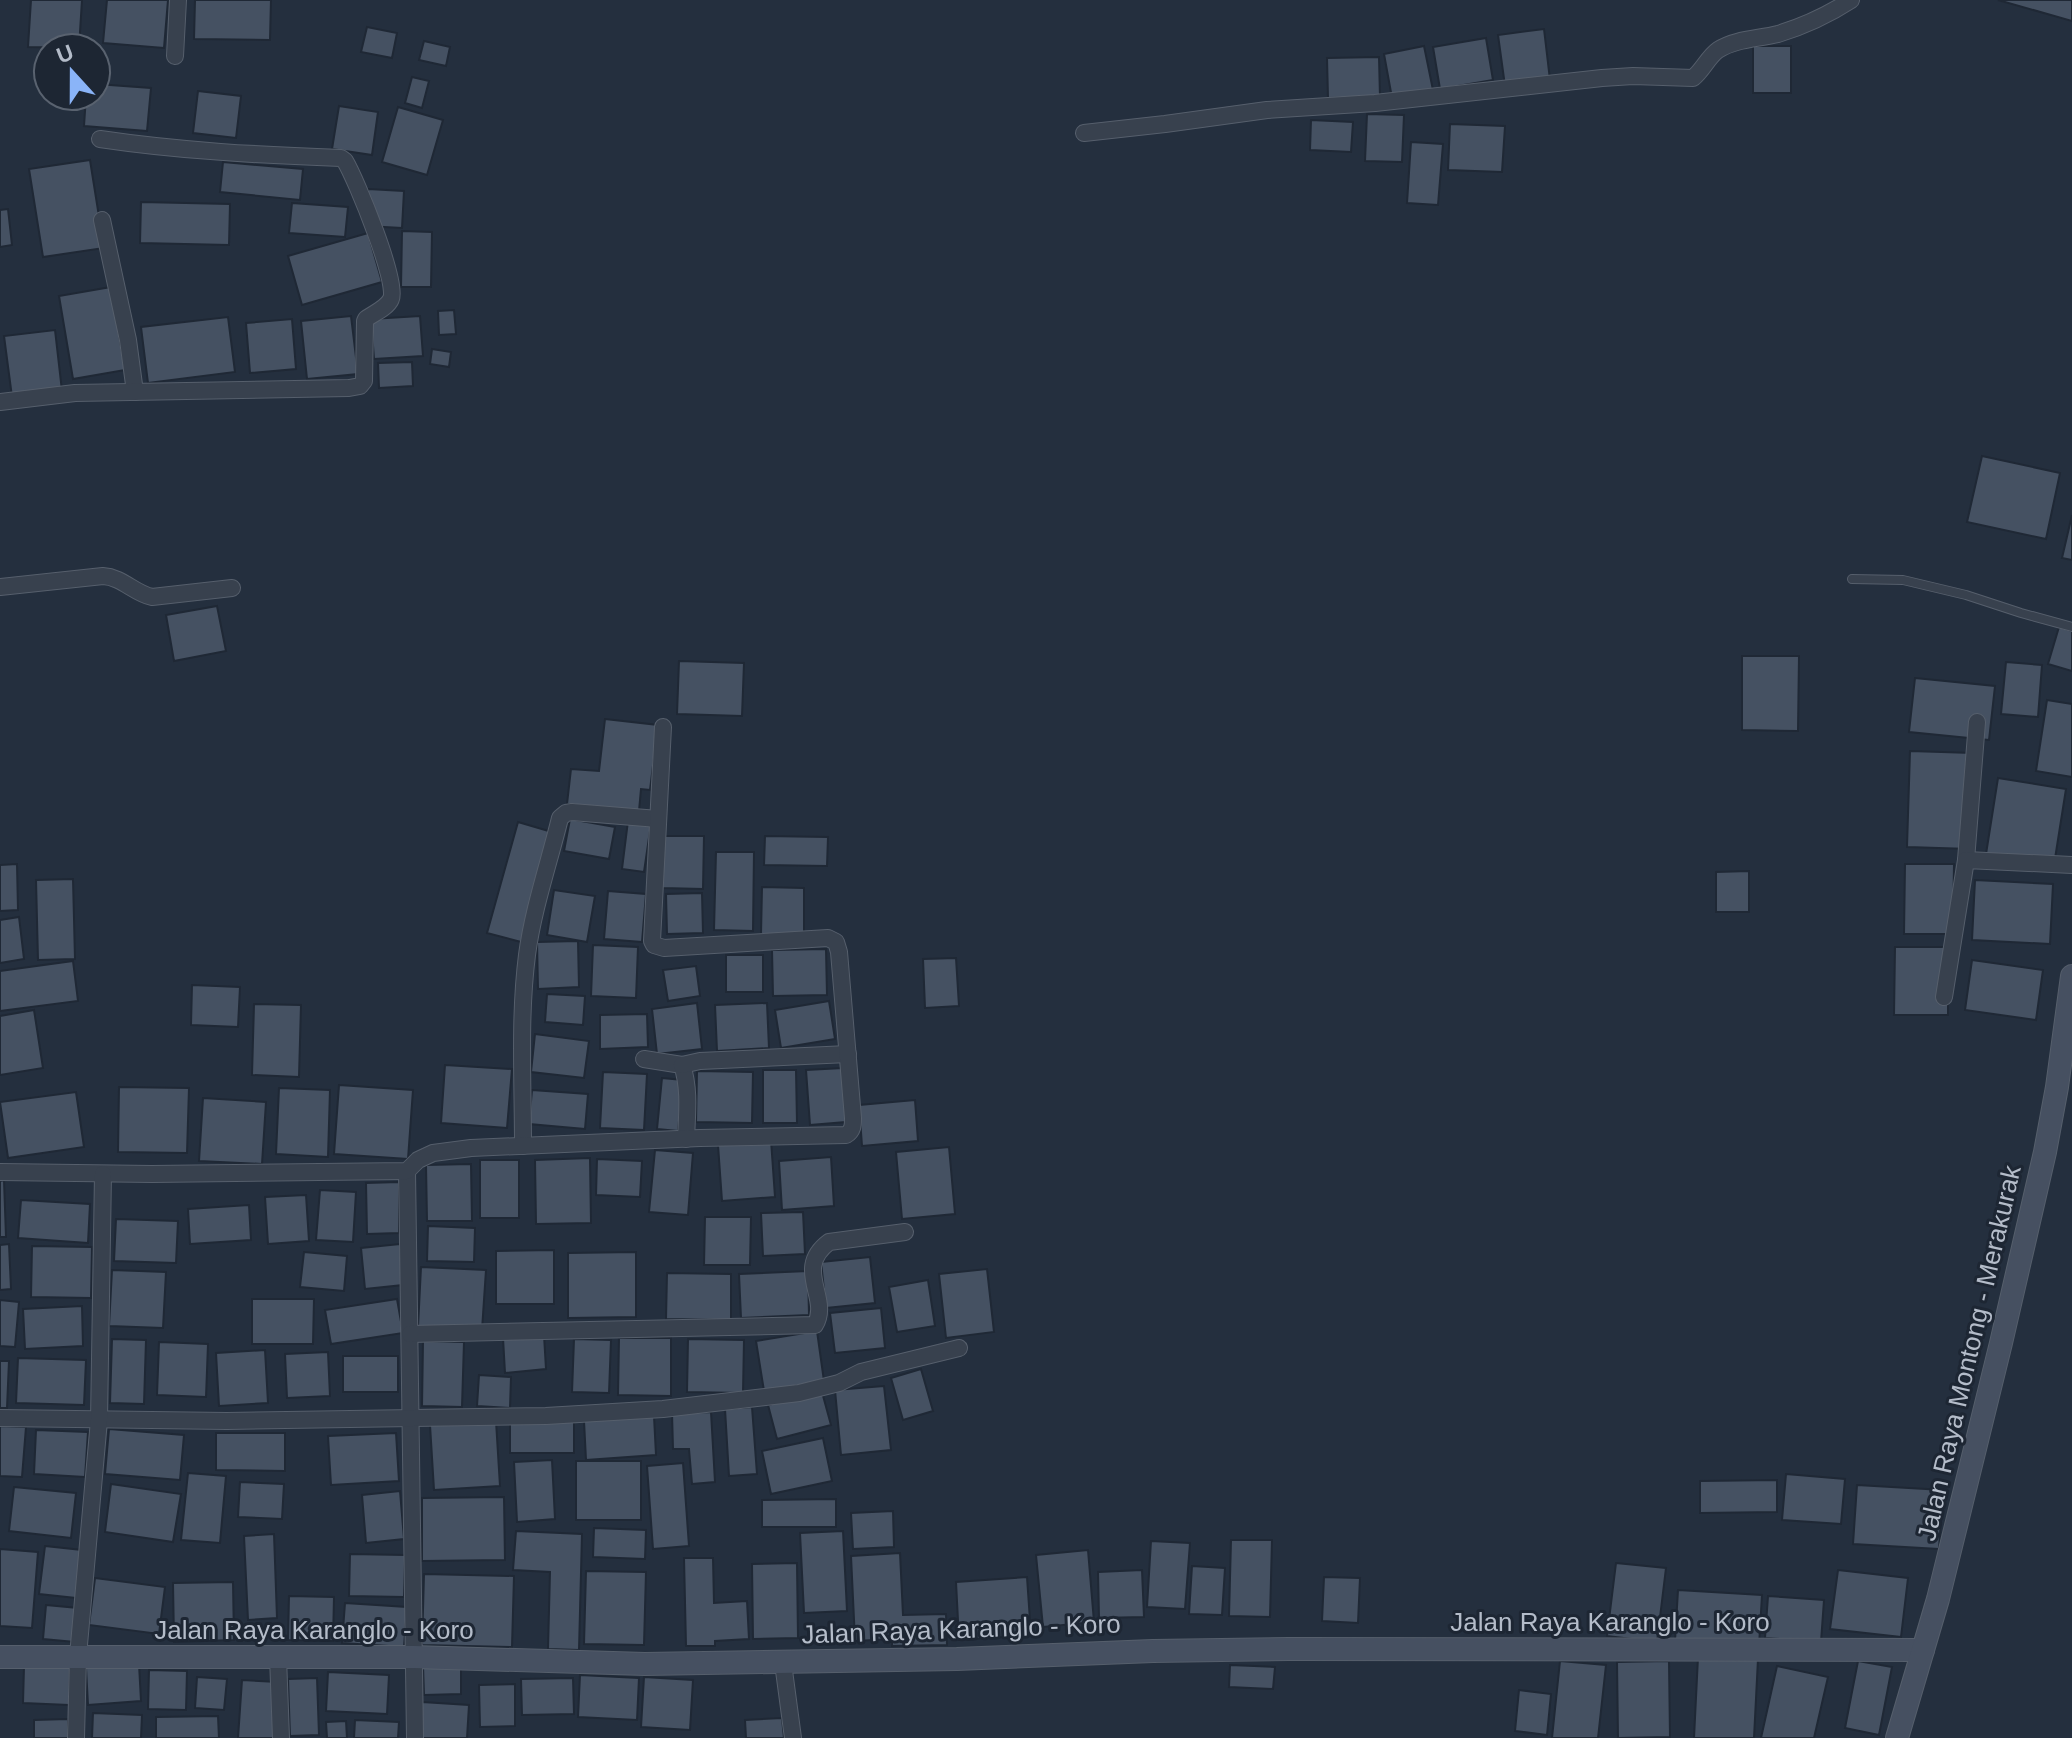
<svg xmlns="http://www.w3.org/2000/svg" width="2072" height="1738" viewBox="0 0 2072 1738" font-family="Helvetica,sans-serif">
<rect width="100%" height="100%" fill="#242f3e"/>
<!-- building -->
<g fill="#455162" stroke="#1f2835" stroke-width="2">
<path d="M 31,0 L 82,0 L 79,48 L 28,47 Z"/>
<path d="M 107,0 L 168,0 L 164,48 L 103,43 Z"/>
<path d="M 195,0 L 271,0 L 270,40 L 194,39 Z"/>
<path d="M 1998,0 L 2072,0 L 2072,21 Z"/>
<path d="M 367,27 L 397,33 L 392,58 L 361,52 Z"/>
<path d="M 1544,29 L 1550,80 L 1505,86 L 1498,35 Z"/>
<path d="M 1486,38 L 1493,80 L 1440,89 L 1433,47 Z"/>
<path d="M 424,41 L 450,47 L 446,66 L 419,60 Z"/>
<path d="M 1424,46 L 1433,90 L 1392,98 L 1384,54 Z"/>
<rect x="1753" y="46" width="38" height="47"/>
<path d="M 1379,57 L 1380,97 L 1328,98 L 1327,58 Z"/>
<path d="M 412,77 L 429,81 L 422,108 L 405,103 Z"/>
<path d="M 96,84 L 151,88 L 147,131 L 84,126 L 86,96 L 96,96 Z"/>
<path d="M 198,91 L 241,96 L 236,138 L 193,133 Z"/>
<path d="M 339,106 L 378,112 L 372,155 L 332,149 Z"/>
<path d="M 398,107 L 443,120 L 427,175 L 382,162 Z"/>
<path d="M 1367,114 L 1404,115 L 1402,162 L 1365,161 Z"/>
<path d="M 1311,120 L 1353,122 L 1351,152 L 1310,150 Z"/>
<path d="M 1450,124 L 1505,126 L 1502,172 L 1448,170 Z"/>
<path d="M 1411,142 L 1443,144 L 1438,205 L 1407,203 Z"/>
<path d="M 90,160 L 104,248 L 43,257 L 29,169 Z"/>
<path d="M 223,162 L 303,169 L 300,200 L 220,192 Z"/>
<path d="M 368,189 L 404,191 L 402,228 L 366,226 Z"/>
<path d="M 141,202 L 230,204 L 229,245 L 140,243 Z"/>
<path d="M 292,203 L 348,207 L 345,237 L 289,233 Z"/>
<path d="M 8,209 L 12,245 L 0,247 L 0,210 Z"/>
<path d="M 402,231 L 432,232 L 431,287 L 401,287 Z"/>
<path d="M 368,233 L 382,282 L 302,305 L 288,256 Z"/>
<path d="M 111,287 L 125,370 L 73,379 L 59,296 Z"/>
<path d="M 454,310 L 456,334 L 439,335 L 438,311 Z"/>
<path d="M 351,316 L 358,374 L 307,379 L 301,321 Z"/>
<path d="M 420,316 L 423,356 L 374,359 L 371,319 Z"/>
<path d="M 228,317 L 235,372 L 148,383 L 141,327 Z"/>
<path d="M 292,319 L 296,369 L 250,373 L 246,323 Z"/>
<path d="M 55,330 L 62,391 L 12,397 L 4,336 Z"/>
<path d="M 432,349 L 451,352 L 449,367 L 430,364 Z"/>
<path d="M 412,362 L 413,386 L 379,388 L 378,363 Z"/>
<path d="M 1982,456 L 2060,473 L 2046,539 L 1967,522 Z"/>
<path d="M 2072,515 L 2072,560 L 2062,558 Z"/>
<path d="M 217,606 L 226,651 L 174,661 L 166,615 Z"/>
<path d="M 2059,627 L 2072,631 L 2072,671 L 2048,664 Z"/>
<path d="M 1742,656 L 1799,656 L 1798,731 L 1742,730 Z"/>
<path d="M 679,661 L 744,663 L 742,716 L 677,714 Z"/>
<path d="M 2006,662 L 2042,665 L 2038,717 L 2001,714 Z"/>
<path d="M 1915,678 L 1995,686 L 1989,740 L 1909,732 Z"/>
<path d="M 2047,700 L 2072,704 L 2072,777 L 2036,771 Z"/>
<path d="M 605,719 L 658,725 L 650,790 L 641,789 L 639,811 L 567,804 L 571,769 L 599,771 Z"/>
<path d="M 1910,751 L 1973,753 L 1970,849 L 1907,847 Z"/>
<path d="M 1998,778 L 2066,789 L 2054,865 L 1986,854 Z"/>
<path d="M 570,819 L 615,827 L 609,859 L 564,851 Z"/>
<path d="M 628,821 L 651,824 L 644,872 L 622,869 Z"/>
<path d="M 518,822 L 552,832 L 521,942 L 487,933 Z"/>
<path d="M 664,836 L 704,836 L 703,889 L 662,888 Z"/>
<path d="M 765,836 L 828,837 L 827,866 L 764,865 Z"/>
<path d="M 716,852 L 754,852 L 753,931 L 714,930 Z"/>
<path d="M 17,864 L 18,910 L 0,911 L 0,865 Z"/>
<path d="M 1905,864 L 1954,864 L 1953,934 L 1904,934 Z"/>
<path d="M 1749,871 L 1749,912 L 1716,912 L 1716,872 Z"/>
<path d="M 73,879 L 75,959 L 38,960 L 36,880 Z"/>
<path d="M 1975,880 L 2053,884 L 2050,944 L 1972,940 Z"/>
<path d="M 762,887 L 804,888 L 804,935 L 761,934 Z"/>
<path d="M 554,890 L 595,896 L 587,942 L 547,935 Z"/>
<path d="M 608,891 L 646,894 L 642,942 L 604,939 Z"/>
<path d="M 702,893 L 703,933 L 667,934 L 666,894 Z"/>
<path d="M 19,917 L 24,959 L 0,963 L 0,920 Z"/>
<path d="M 578,941 L 579,987 L 538,989 L 537,942 Z"/>
<path d="M 593,945 L 638,947 L 636,998 L 591,996 Z"/>
<path d="M 1895,947 L 1948,947 L 1948,1015 L 1894,1015 Z"/>
<path d="M 826,949 L 827,995 L 773,996 L 772,950 Z"/>
<rect x="726" y="955" width="37" height="37"/>
<path d="M 956,958 L 959,1006 L 925,1008 L 923,959 Z"/>
<path d="M 1972,960 L 2043,970 L 2036,1020 L 1965,1010 Z"/>
<path d="M 73,961 L 78,1001 L 0,1011 L 0,971 Z"/>
<path d="M 696,966 L 700,996 L 668,1001 L 663,970 Z"/>
<path d="M 192,985 L 240,987 L 238,1027 L 191,1025 Z"/>
<path d="M 547,994 L 585,996 L 583,1025 L 545,1022 Z"/>
<path d="M 829,1001 L 835,1039 L 781,1048 L 775,1010 Z"/>
<path d="M 697,1003 L 702,1049 L 657,1054 L 652,1009 Z"/>
<path d="M 767,1003 L 769,1048 L 717,1051 L 715,1005 Z"/>
<path d="M 254,1004 L 301,1005 L 299,1077 L 252,1075 Z"/>
<path d="M 34,1010 L 43,1068 L 0,1075 L 0,1016 Z"/>
<path d="M 647,1014 L 648,1047 L 600,1049 L 600,1015 Z"/>
<path d="M 535,1034 L 589,1041 L 584,1078 L 531,1072 Z"/>
<path d="M 445,1065 L 512,1069 L 507,1128 L 441,1123 Z"/>
<path d="M 843,1068 L 846,1122 L 810,1125 L 806,1070 Z"/>
<path d="M 763,1070 L 796,1070 L 797,1123 L 763,1123 Z"/>
<path d="M 697,1071 L 753,1072 L 752,1123 L 696,1122 Z"/>
<path d="M 603,1072 L 647,1074 L 644,1130 L 600,1128 Z"/>
<path d="M 662,1078 L 683,1080 L 678,1131 L 657,1129 Z"/>
<path d="M 339,1085 L 413,1090 L 408,1159 L 334,1154 Z"/>
<path d="M 119,1087 L 189,1088 L 187,1153 L 118,1152 Z"/>
<path d="M 279,1088 L 330,1090 L 328,1157 L 276,1154 Z"/>
<path d="M 532,1090 L 588,1094 L 585,1129 L 529,1124 Z"/>
<path d="M 76,1092 L 84,1147 L 8,1158 L 0,1102 Z"/>
<path d="M 203,1098 L 266,1102 L 262,1164 L 199,1161 Z"/>
<path d="M 915,1100 L 918,1141 L 862,1146 L 859,1105 Z"/>
<path d="M 771,1140 L 775,1197 L 722,1201 L 718,1145 Z"/>
<path d="M 949,1147 L 955,1214 L 902,1219 L 896,1152 Z"/>
<path d="M 655,1150 L 693,1153 L 688,1215 L 649,1212 Z"/>
<path d="M 831,1157 L 834,1206 L 782,1210 L 779,1161 Z"/>
<path d="M 590,1158 L 591,1223 L 536,1224 L 535,1160 Z"/>
<path d="M 597,1159 L 642,1161 L 640,1197 L 596,1195 Z"/>
<rect x="480" y="1160" width="39" height="58"/>
<path d="M 471,1164 L 472,1221 L 427,1221 L 426,1165 Z"/>
<path d="M 4,1180 L 6,1237 L 0,1237 L 0,1181 Z"/>
<path d="M 399,1182 L 399,1233 L 367,1234 L 366,1183 Z"/>
<path d="M 320,1190 L 356,1192 L 353,1242 L 316,1240 Z"/>
<path d="M 306,1195 L 309,1241 L 268,1244 L 265,1197 Z"/>
<path d="M 21,1200 L 90,1204 L 88,1243 L 18,1238 Z"/>
<path d="M 249,1205 L 251,1240 L 190,1244 L 188,1209 Z"/>
<path d="M 803,1212 L 805,1254 L 763,1256 L 761,1213 Z"/>
<path d="M 705,1217 L 751,1217 L 750,1265 L 704,1265 Z"/>
<path d="M 116,1219 L 178,1221 L 176,1263 L 114,1261 Z"/>
<path d="M 428,1226 L 475,1228 L 474,1262 L 427,1261 Z"/>
<path d="M 9,1244 L 11,1289 L 0,1290 L 0,1245 Z"/>
<path d="M 400,1244 L 403,1285 L 365,1289 L 361,1248 Z"/>
<path d="M 32,1246 L 92,1247 L 91,1298 L 31,1297 Z"/>
<path d="M 554,1250 L 554,1304 L 496,1304 L 496,1251 Z"/>
<path d="M 304,1252 L 347,1256 L 344,1291 L 300,1287 Z"/>
<path d="M 636,1252 L 636,1317 L 568,1318 L 568,1253 Z"/>
<path d="M 870,1257 L 875,1303 L 826,1308 L 821,1262 Z"/>
<path d="M 421,1267 L 486,1270 L 482,1330 L 418,1327 Z"/>
<path d="M 987,1269 L 994,1332 L 946,1338 L 939,1274 Z"/>
<path d="M 112,1270 L 166,1272 L 163,1328 L 109,1326 Z"/>
<path d="M 808,1271 L 809,1315 L 741,1318 L 739,1274 Z"/>
<path d="M 667,1273 L 731,1274 L 731,1320 L 666,1319 Z"/>
<path d="M 928,1280 L 935,1326 L 897,1332 L 889,1287 Z"/>
<path d="M 252,1299 L 314,1299 L 313,1344 L 252,1344 Z"/>
<path d="M 397,1299 L 403,1333 L 331,1344 L 325,1310 Z"/>
<path d="M 0,1300 L 19,1302 L 15,1347 L 0,1346 Z"/>
<path d="M 82,1306 L 83,1346 L 25,1349 L 23,1309 Z"/>
<path d="M 881,1308 L 885,1348 L 835,1353 L 830,1313 Z"/>
<path d="M 817,1331 L 824,1381 L 764,1391 L 756,1341 Z"/>
<path d="M 544,1335 L 546,1369 L 505,1373 L 503,1338 Z"/>
<path d="M 619,1338 L 671,1338 L 671,1396 L 618,1395 Z"/>
<path d="M 112,1339 L 146,1340 L 144,1404 L 110,1403 Z"/>
<path d="M 574,1339 L 611,1340 L 609,1393 L 572,1392 Z"/>
<path d="M 688,1339 L 744,1340 L 743,1393 L 687,1392 Z"/>
<path d="M 423,1341 L 464,1342 L 462,1407 L 422,1406 Z"/>
<path d="M 159,1342 L 208,1344 L 206,1397 L 157,1395 Z"/>
<path d="M 265,1350 L 268,1403 L 219,1406 L 216,1353 Z"/>
<path d="M 328,1352 L 330,1396 L 287,1398 L 285,1354 Z"/>
<rect x="343" y="1356" width="55" height="36"/>
<path d="M 18,1358 L 86,1360 L 84,1405 L 16,1403 Z"/>
<path d="M 0,1361 L 9,1361 L 7,1408 L 0,1408 Z"/>
<path d="M 921,1369 L 933,1411 L 903,1420 L 891,1378 Z"/>
<path d="M 479,1375 L 511,1377 L 510,1408 L 477,1406 Z"/>
<path d="M 884,1386 L 891,1450 L 841,1455 L 835,1390 Z"/>
<path d="M 822,1392 L 831,1425 L 777,1439 L 768,1405 Z"/>
<path d="M 752,1407 L 757,1474 L 729,1476 L 725,1409 Z"/>
<path d="M 711,1412 L 715,1482 L 692,1484 L 689,1449 L 673,1449 L 672,1413 Z"/>
<path d="M 654,1416 L 656,1455 L 586,1460 L 584,1421 Z"/>
<path d="M 496,1421 L 500,1486 L 434,1490 L 430,1425 Z"/>
<path d="M 574,1421 L 574,1453 L 510,1453 L 510,1422 Z"/>
<path d="M 0,1426 L 26,1427 L 22,1477 L 0,1476 Z"/>
<path d="M 109,1429 L 184,1435 L 180,1480 L 105,1474 Z"/>
<path d="M 36,1430 L 88,1432 L 85,1477 L 34,1474 Z"/>
<path d="M 216,1433 L 285,1433 L 285,1471 L 216,1470 Z"/>
<path d="M 396,1433 L 399,1481 L 331,1485 L 328,1436 Z"/>
<path d="M 823,1438 L 832,1481 L 771,1494 L 762,1451 Z"/>
<path d="M 552,1460 L 555,1519 L 517,1522 L 514,1462 Z"/>
<rect x="576" y="1461" width="65" height="59"/>
<path d="M 683,1463 L 689,1546 L 653,1549 L 647,1466 Z"/>
<path d="M 188,1473 L 226,1476 L 220,1543 L 181,1540 Z"/>
<path d="M 1786,1474 L 1845,1479 L 1841,1524 L 1782,1520 Z"/>
<path d="M 1777,1480 L 1777,1512 L 1700,1513 L 1700,1481 Z"/>
<path d="M 240,1482 L 284,1484 L 282,1519 L 238,1517 Z"/>
<path d="M 111,1484 L 181,1494 L 173,1542 L 105,1532 Z"/>
<path d="M 1857,1485 L 1943,1490 L 1939,1549 L 1853,1544 Z"/>
<path d="M 14,1487 L 76,1493 L 71,1538 L 9,1531 Z"/>
<path d="M 400,1491 L 404,1539 L 366,1543 L 362,1495 Z"/>
<path d="M 504,1497 L 505,1560 L 422,1561 L 422,1498 Z"/>
<path d="M 836,1499 L 836,1527 L 762,1527 L 762,1500 Z"/>
<path d="M 893,1511 L 894,1547 L 853,1549 L 851,1513 Z"/>
<path d="M 594,1528 L 646,1530 L 645,1559 L 593,1557 Z"/>
<path d="M 516,1531 L 582,1534 L 579,1650 L 548,1649 L 550,1572 L 513,1570 Z"/>
<path d="M 843,1531 L 847,1611 L 804,1613 L 800,1533 Z"/>
<path d="M 274,1534 L 277,1618 L 248,1620 L 244,1536 Z"/>
<path d="M 1231,1540 L 1272,1540 L 1270,1617 L 1229,1616 Z"/>
<path d="M 1151,1541 L 1190,1543 L 1185,1609 L 1147,1607 Z"/>
<path d="M 45,1546 L 82,1550 L 76,1598 L 39,1594 Z"/>
<path d="M 0,1549 L 38,1552 L 32,1628 L 0,1626 Z"/>
<path d="M 1088,1550 L 1094,1622 L 1043,1627 L 1036,1555 Z"/>
<path d="M 900,1553 L 903,1615 L 946,1614 L 947,1645 L 892,1646 L 892,1639 L 855,1641 L 851,1556 Z"/>
<path d="M 350,1554 L 405,1555 L 404,1597 L 349,1596 Z"/>
<path d="M 684,1558 L 713,1558 L 714,1603 L 747,1601 L 749,1639 L 715,1641 L 715,1646 L 686,1646 Z"/>
<path d="M 797,1563 L 798,1638 L 753,1639 L 752,1564 Z"/>
<path d="M 1616,1563 L 1666,1568 L 1657,1642 L 1607,1636 Z"/>
<path d="M 1192,1566 L 1225,1568 L 1222,1615 L 1189,1614 Z"/>
<path d="M 1142,1570 L 1144,1617 L 1099,1618 L 1098,1572 Z"/>
<path d="M 1838,1570 L 1908,1578 L 1901,1637 L 1830,1629 Z"/>
<path d="M 586,1571 L 646,1572 L 644,1645 L 584,1644 Z"/>
<path d="M 424,1574 L 514,1576 L 512,1647 L 422,1645 Z"/>
<path d="M 1027,1577 L 1031,1635 L 959,1640 L 956,1582 Z"/>
<path d="M 1324,1577 L 1360,1578 L 1358,1623 L 1322,1621 Z"/>
<path d="M 95,1578 L 165,1587 L 159,1634 L 89,1625 Z"/>
<path d="M 233,1582 L 234,1640 L 174,1642 L 173,1583 Z"/>
<path d="M 1678,1590 L 1762,1595 L 1759,1646 L 1675,1641 Z"/>
<path d="M 289,1596 L 334,1597 L 333,1641 L 288,1640 Z"/>
<path d="M 1768,1596 L 1824,1600 L 1821,1642 L 1765,1638 Z"/>
<path d="M 345,1603 L 407,1607 L 404,1647 L 342,1643 Z"/>
<path d="M 46,1605 L 78,1608 L 75,1642 L 43,1639 Z"/>
<path d="M 1698,1657 L 1758,1659 L 1754,1738 L 1694,1738 Z"/>
<path d="M 1560,1661 L 1606,1665 L 1598,1738 L 1552,1738 Z"/>
<path d="M 1669,1661 L 1670,1737 L 1618,1738 L 1617,1662 Z"/>
<path d="M 1858,1661 L 1892,1667 L 1879,1735 L 1845,1728 Z"/>
<path d="M 139,1664 L 141,1701 L 88,1705 L 86,1668 Z"/>
<path d="M 461,1664 L 461,1694 L 424,1695 L 423,1666 Z"/>
<path d="M 1230,1665 L 1275,1667 L 1273,1689 L 1229,1687 Z"/>
<path d="M 24,1666 L 70,1668 L 69,1705 L 23,1703 Z"/>
<path d="M 1777,1666 L 1828,1677 L 1814,1738 L 1761,1738 Z"/>
<path d="M 149,1670 L 187,1671 L 186,1710 L 148,1709 Z"/>
<path d="M 328,1672 L 389,1675 L 387,1714 L 326,1711 Z"/>
<path d="M 580,1675 L 639,1678 L 637,1720 L 578,1717 Z"/>
<path d="M 197,1677 L 227,1679 L 224,1710 L 195,1708 Z"/>
<path d="M 644,1677 L 693,1680 L 690,1730 L 641,1727 Z"/>
<path d="M 317,1678 L 319,1735 L 290,1736 L 288,1679 Z"/>
<path d="M 573,1678 L 574,1714 L 522,1715 L 521,1679 Z"/>
<path d="M 242,1680 L 278,1682 L 274,1738 L 238,1738 Z"/>
<path d="M 515,1684 L 515,1726 L 480,1727 L 479,1685 Z"/>
<path d="M 1519,1690 L 1551,1694 L 1547,1735 L 1515,1731 Z"/>
<path d="M 422,1702 L 469,1705 L 467,1738 L 420,1738 Z"/>
<path d="M 93,1713 L 142,1715 L 141,1738 L 92,1738 Z"/>
<path d="M 218,1716 L 219,1738 L 156,1738 L 156,1717 Z"/>
<path d="M 782,1718 L 784,1738 L 746,1738 L 745,1720 Z"/>
<path d="M 68,1719 L 68,1738 L 34,1738 L 34,1720 Z"/>
<path d="M 355,1720 L 399,1722 L 398,1738 L 354,1738 Z"/>
<path d="M 346,1721 L 347,1738 L 327,1738 L 326,1722 Z"/>
</g>
<g fill="none" stroke-linecap="round" stroke-linejoin="round">
<!-- lane casing -->
<g stroke="#565f6c" stroke-width="10">
<path id="lane" d="M 1852,579 L 1903,580 L 1966,595 L 2021,613 L 2072,627"/>
</g>
<!-- street casing -->
<g stroke="#565f6c" stroke-width="18">
<g id="street">
<path d="M 175,56 L 178,0"/>
<path d="M 1084,133 L 1165,124 L 1267,110 L 1375,103 L 1602,78 L 1633,76 L 1693,78 C 1703,70 1708,57 1718,50 C 1735,39 1758,39 1778,34 C 1804,26 1828,15 1851,0"/>
<path d="M 102,220 L 128,340 L 135,392"/>
<path d="M 0,402 L 75,393 L 349,388 L 360,386 L 364,381 L 365,321 L 366,319 C 374,313 387,308 391,299 C 399,284 356,179 345,161 L 341,158 C 260,155 181,151 100,139"/>
<path d="M 0,587 L 103,576 C 122,577 134,593 152,597 L 232,588"/>
<path d="M 1966,860 L 1977,722"/>
<path d="M 1944,997 L 1966,860 L 2072,865"/>
<path d="M 644,1059 L 682,1065 C 690,1089 687,1114 686,1139"/>
<path d="M 682,1065 L 700,1061 L 848,1054"/>
<path d="M 523,1146 C 523,1083 519,1018 527,955 C 533,909 549,863 560,818 L 566,813 L 572,812 L 658,819"/>
<path d="M 407,1171 L 415,1738"/>
<path d="M 0,1172 L 152,1174 L 407,1171 L 418,1160 L 433,1153 L 471,1148 L 700,1138 L 846,1135 C 853,1131 853,1125 853,1118 L 839,952 L 836,942 L 828,938 L 664,948 L 654,945 L 652,941 L 663,727"/>
<path d="M 410,1334 L 815,1325 C 831,1298 793,1269 829,1242 L 905,1232"/>
<path d="M 0,1418 L 227,1421 L 546,1416 L 663,1409 L 799,1393 L 839,1383 L 861,1372 L 959,1348"/>
<path d="M 278,1657 L 281,1738"/>
<path d="M 783,1663 L 793,1738"/>
<path d="M 76,1738 L 78,1656 L 99,1420 L 103,1174"/>
</g>
</g>
<!-- secondary casing -->
<g stroke="#565f6c" stroke-width="24">
<g id="secondary">
<path d="M 0,1657 L 414,1657 L 645,1664 L 957,1659 L 1153,1651 L 1289,1649 L 1923,1650"/>
<path d="M 1897,1738 L 1938,1599 L 2001,1343 L 2045,1152 L 2057,1087 L 2072,976"/>
</g>
</g>
<!-- lane -->
<use href="#lane" stroke="#38414e" stroke-width="8"/>
<!-- street -->
<use href="#street" stroke="#38414e" stroke-width="16"/>
<!-- secondary -->
<use href="#secondary" stroke="#465061" stroke-width="22"/>
</g>
<g text-anchor="middle" dominant-baseline="central" stroke-width="6" stroke-linejoin="round" paint-order="stroke">
<!-- street labels -->
<g font-size="26" fill="#b4bcc9" stroke="#1d2633">
<text transform="translate(1969 1353) rotate(-77)">Jalan Raya Montong - Merakurak</text>
<text x="1610" y="1622">Jalan Raya Karanglo - Koro</text>
<text transform="translate(961 1629) rotate(-2)">Jalan Raya Karanglo - Koro</text>
<text x="314" y="1630">Jalan Raya Karanglo - Koro</text>
</g>
</g>
<!-- north arrow -->
<g transform="translate(72 72) rotate(339)"><circle r="38" fill="#1d2633" stroke="#59626f" stroke-width="2"/>
<path d="M0-6L14 30L0 20L-14 30Z" fill="#8ab4f8"/>
<text y="-12" font-size="22" font-weight="bold" text-anchor="middle" fill="#b4bcc9">U</text>
</g>
</svg>
